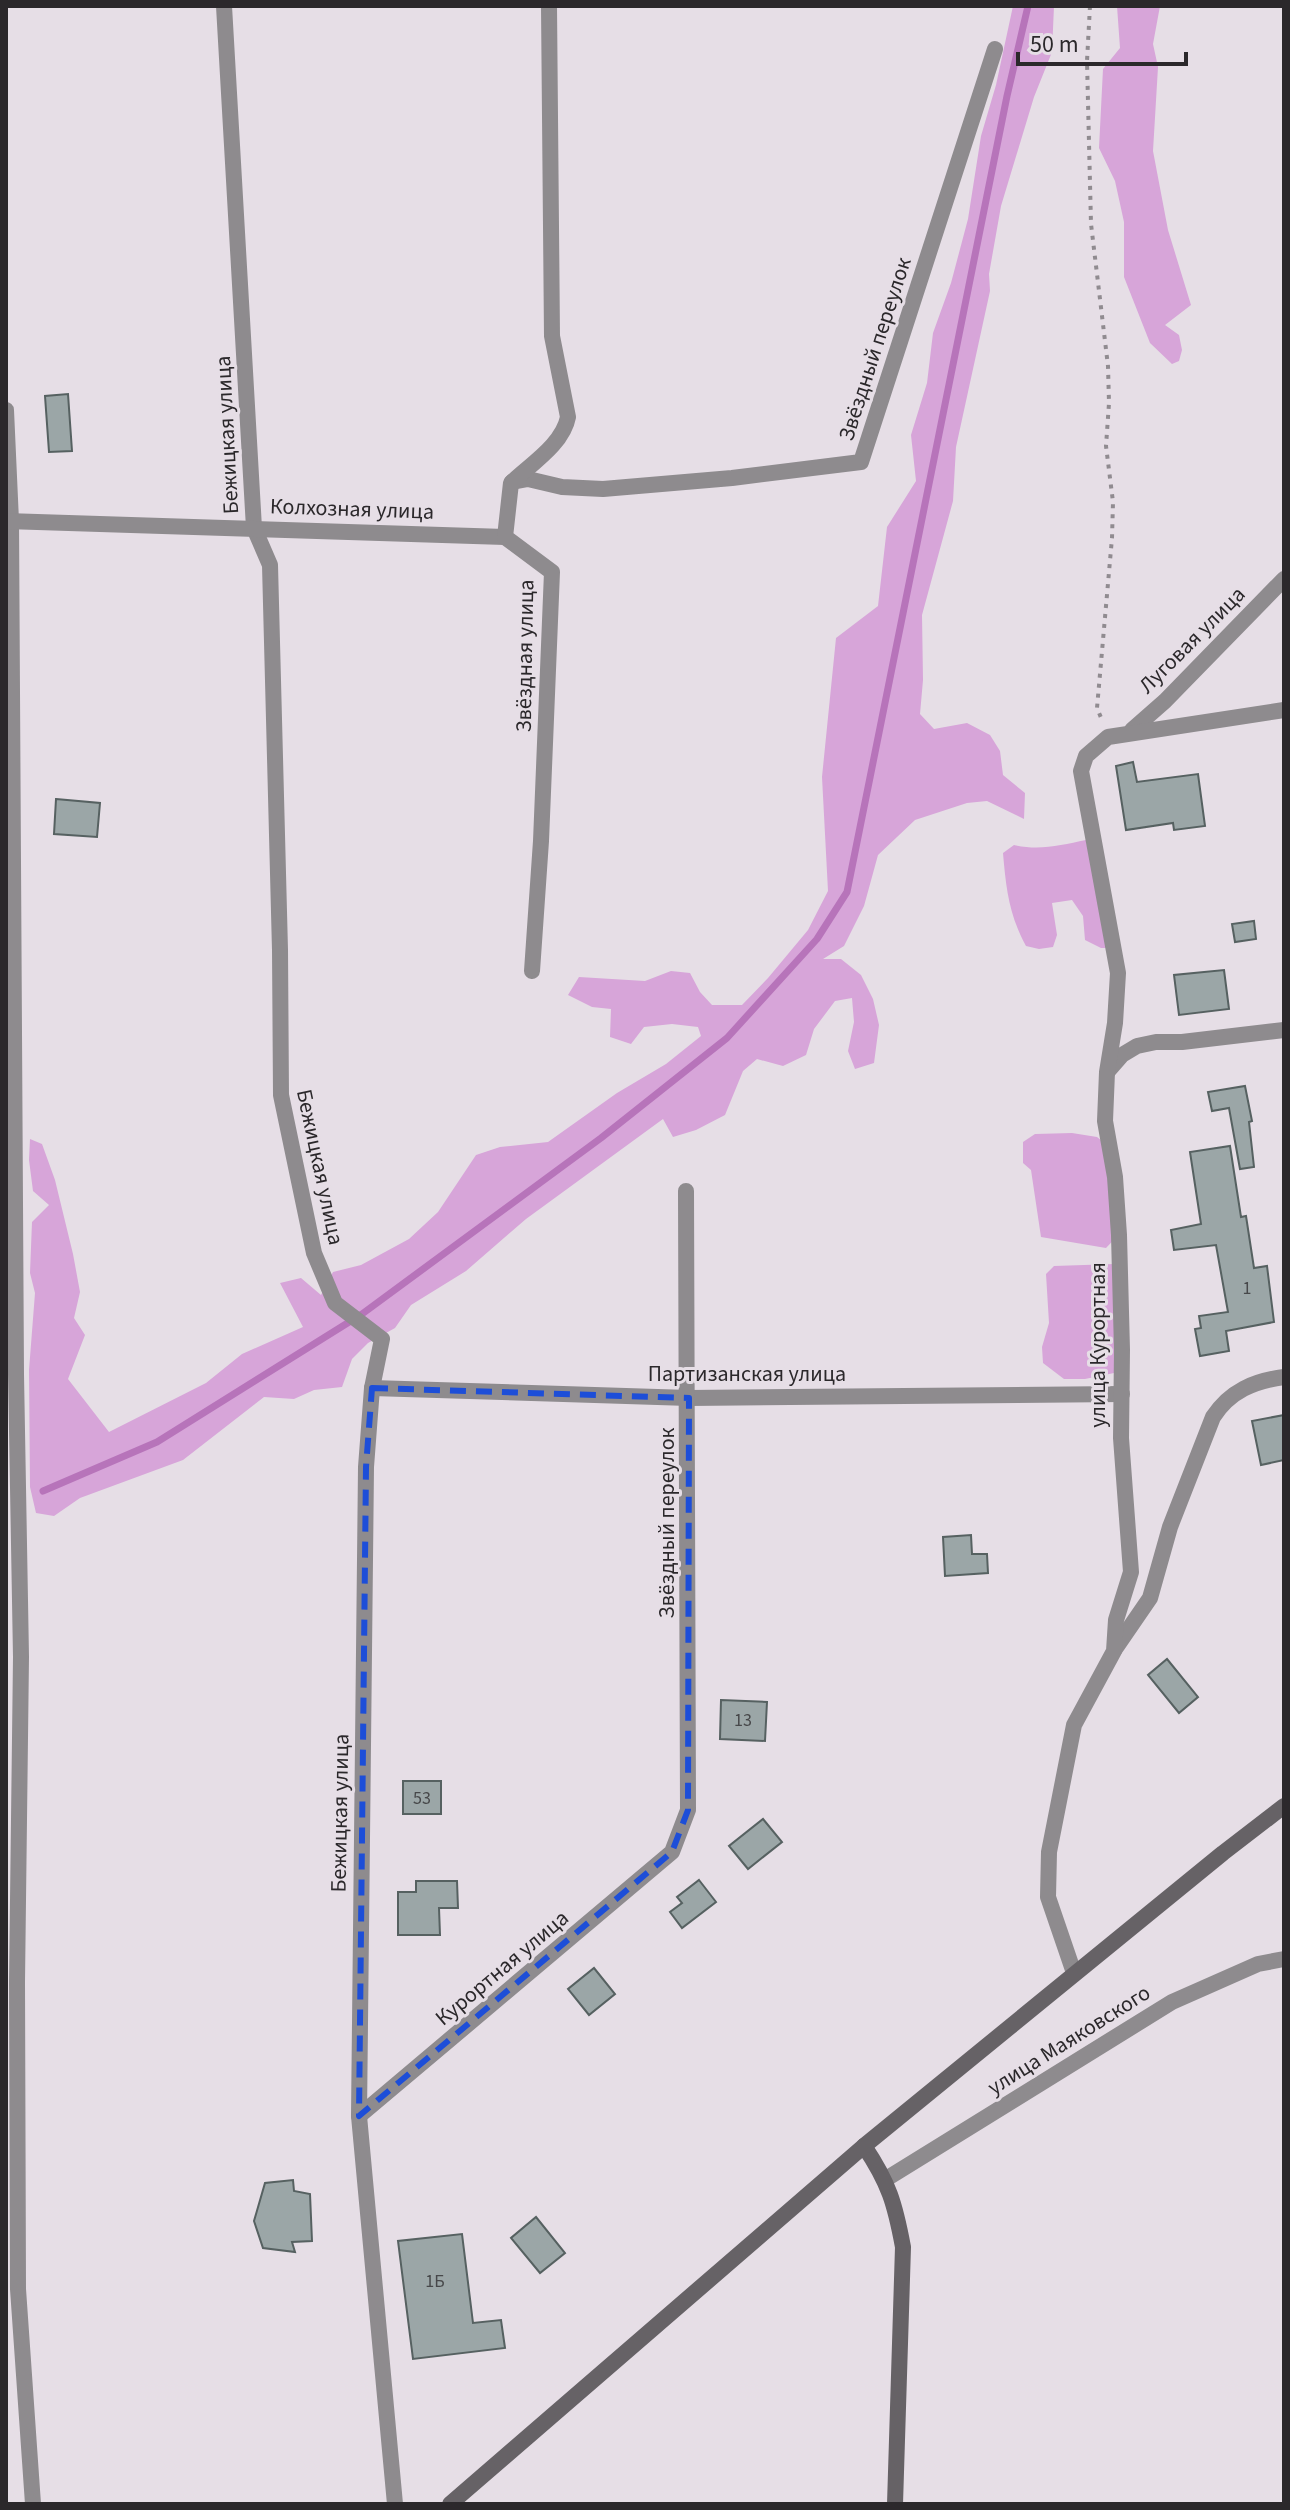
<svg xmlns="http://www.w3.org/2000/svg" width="1290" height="2510" viewBox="0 0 1290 2510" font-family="'Source Sans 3',sans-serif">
<rect width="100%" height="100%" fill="#e6dee6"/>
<!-- green -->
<g fill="#d7a5d9">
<path d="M 1013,6 L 1054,6 L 1052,52 L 1034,97 L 1001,206 L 989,274 L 990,291 L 956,447 L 953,501 L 922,615 L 923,680 L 920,714 L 934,729 L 967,723 L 990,735 L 1000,751 L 1003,775 L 1025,793 L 1024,819 L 987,801 L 967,803 L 915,820 L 878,855 L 864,906 L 844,946 L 823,959 L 841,959 L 861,975 L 873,999 L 879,1025 L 874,1063 L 855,1069 L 848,1051 L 854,1022 L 852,998 L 835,1001 L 814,1029 L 806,1055 L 783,1066 L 757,1059 L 743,1071 L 725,1115 L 696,1130 L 673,1137 L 663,1119 L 526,1219 L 466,1271 L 411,1305 L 395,1328 L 368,1343 L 352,1359 L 342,1387 L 314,1390 L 294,1399 L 264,1397 L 183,1460 L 80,1498 L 54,1516 L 36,1513 L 30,1487 L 29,1370 L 35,1293 L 30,1273 L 32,1222 L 49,1205 L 33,1191 L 29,1160 L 30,1139 L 42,1144 L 55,1180 L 73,1254 L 80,1292 L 74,1318 L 85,1335 L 68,1379 L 109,1432 L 206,1383 L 242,1354 L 303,1327 L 280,1283 L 301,1278 L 321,1295 L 333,1272 L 361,1265 L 409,1239 L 438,1212 L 476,1155 L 500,1147 L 548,1142 L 617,1093 L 666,1064 L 701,1036 L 698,1027 L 672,1024 L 644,1027 L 631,1044 L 610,1037 L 611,1009 L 592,1007 L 568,995 L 579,977 L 645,981 L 671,971 L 690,973 L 700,992 L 712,1005 L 742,1005 L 768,978 L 808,930 L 828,891 L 822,777 L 836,638 L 878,606 L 887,527 L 916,481 L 911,435 L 927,383 L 933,333 L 951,283 L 968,219 L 981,136 L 996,85 Z"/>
<path d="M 1117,6 L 1160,6 L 1153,44 L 1158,67 L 1153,151 L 1168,230 L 1191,305 L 1165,325 L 1179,335 L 1182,350 L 1179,361 L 1172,364 L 1150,343 L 1124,277 L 1124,222 L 1115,181 L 1099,148 L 1103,69 L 1120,48 Z"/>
<path d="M 1086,840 L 1107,948 L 1101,948 L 1085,940 L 1083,916 L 1072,900 L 1052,903 L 1057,935 L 1053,947 L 1039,949 L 1026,946 C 1009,915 1006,888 1003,853 L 1014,845 C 1040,851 1061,845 1086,840 Z"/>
<path d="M 1072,1133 L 1097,1137 L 1116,1152 L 1126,1227 L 1106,1248 L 1041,1237 L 1031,1170 L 1023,1163 L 1023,1142 L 1035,1134 Z"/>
<path d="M 1114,1264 L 1125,1360 L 1114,1373 L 1085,1379 L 1064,1379 L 1043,1363 L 1042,1347 L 1049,1323 L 1046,1274 L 1054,1266 Z"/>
</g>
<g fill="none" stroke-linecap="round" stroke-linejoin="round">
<!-- stream -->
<path stroke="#b774ba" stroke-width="7" d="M 43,1491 L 157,1442 L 362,1314 L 601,1138 L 727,1038 L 817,939 L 847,892 L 1007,96 L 1028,6"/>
</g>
<!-- building -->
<g fill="#9ba6a7" stroke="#566161" stroke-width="2">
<path d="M 68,394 L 72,451 L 49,452 L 45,396 Z"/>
<path d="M 1133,762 L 1137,782 L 1198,774 L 1205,826 L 1174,830 L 1173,823 L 1126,830 L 1116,766 Z"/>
<path d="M 56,799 L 100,803 L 97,837 L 54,834 Z"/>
<path d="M 1254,921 L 1256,939 L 1235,942 L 1232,924 Z"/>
<path d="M 1224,970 L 1229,1009 L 1179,1015 L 1174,975 Z"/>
<path d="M 1245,1086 L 1252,1121 L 1249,1122 L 1254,1167 L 1240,1169 L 1229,1108 L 1212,1111 L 1208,1092 Z"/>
<path d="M 1230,1146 L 1241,1217 L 1246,1216 L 1254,1268 L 1267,1266 L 1274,1322 L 1226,1331 L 1229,1351 L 1200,1356 L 1195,1329 L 1201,1328 L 1199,1316 L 1228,1312 L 1216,1245 L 1174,1250 L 1171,1230 L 1201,1224 L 1190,1152 Z"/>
<path d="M 1284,1415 L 1284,1460 L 1261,1465 L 1252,1421 Z"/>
<path d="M 971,1535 L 972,1554 L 987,1554 L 988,1573 L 945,1576 L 943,1537 Z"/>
<path d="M 1167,1659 L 1198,1697 L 1179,1713 L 1148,1675 Z"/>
<path d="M 721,1700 L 767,1702 L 765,1741 L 720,1739 Z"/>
<rect x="403" y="1781" width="38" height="33"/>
<path d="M 763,1819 L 782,1842 L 748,1869 L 729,1846 Z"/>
<path d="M 699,1880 L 716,1902 L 682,1928 L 670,1912 L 682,1903 L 677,1897 Z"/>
<path d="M 416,1881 L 457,1881 L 458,1908 L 439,1908 L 440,1935 L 398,1935 L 398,1892 L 416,1892 Z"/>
<path d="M 594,1968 L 615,1994 L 589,2015 L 568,1989 Z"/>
<path d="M 293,2180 L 294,2191 L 310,2194 L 312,2241 L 292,2242 L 295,2252 L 263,2248 L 254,2221 L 265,2183 Z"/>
<path d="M 536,2217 L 565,2253 L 540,2273 L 511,2238 Z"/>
<path d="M 462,2234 L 473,2323 L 501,2320 L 505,2348 L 413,2359 L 398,2241 Z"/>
</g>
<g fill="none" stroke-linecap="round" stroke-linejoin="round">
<!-- path -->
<path stroke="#908b90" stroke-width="4" stroke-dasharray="4 6" stroke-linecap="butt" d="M 1090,6 L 1087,61 L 1091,224 L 1108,366 L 1109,403 L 1106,446 L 1113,502 L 1112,538 L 1097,708 L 1102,720"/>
<!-- street -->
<g stroke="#8e8b8e" stroke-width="16">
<path d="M 224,6 L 254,528 L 270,565 L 280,950 L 281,1095 L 314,1253 L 335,1303 L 382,1339 L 372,1388 L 366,1467 L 359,2116 L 395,2504"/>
<path d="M 6,410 L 11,521 L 16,1374 L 21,1657 L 17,1982 L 18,2289 L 33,2504"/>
<path d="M 512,482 L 528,479 L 562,487 L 603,489 L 732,478 L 861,462 L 995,49"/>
<path d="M 6,521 L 505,537"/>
<path d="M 1132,730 L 1165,701 L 1284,579"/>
<path d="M 532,971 L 541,841 L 552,572 L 505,537 L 511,483 C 531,464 563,444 568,417 L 552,336 L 549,6"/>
<path d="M 1108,1071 L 1122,1055 L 1137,1046 L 1156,1042 L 1182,1042 L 1284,1030"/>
<path d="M 372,1388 L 689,1398 L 1122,1394"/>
<path d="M 1115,1649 L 1150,1598 L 1170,1527 L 1213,1417 C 1230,1391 1254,1381 1284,1377"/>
<path d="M 1074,1973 L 1048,1897 L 1049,1852 L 1074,1725 L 1114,1651 L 1116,1620 L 1131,1572 L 1121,1438 L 1122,1350 L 1119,1235 L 1115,1177 L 1105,1121 L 1107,1072 L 1115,1023 L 1118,973 L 1081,771 L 1086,756 L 1108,737 L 1284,710"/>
<path d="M 359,2116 L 672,1852 L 688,1810 L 686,1191"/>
<path d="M 886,2179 L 1172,2002 L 1258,1964 L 1284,1959"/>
</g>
<!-- secondary -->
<g stroke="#666266" stroke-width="16">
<path d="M 864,2146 C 889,2183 895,2204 903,2247 L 895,2504"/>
<path d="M 450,2504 L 864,2146 L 1223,1853 L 1284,1806"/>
</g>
</g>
<!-- marked area -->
<path fill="none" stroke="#1d4ed8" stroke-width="6" stroke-dasharray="16 10" stroke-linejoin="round" d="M 372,1388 L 689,1398 L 688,1810 L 672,1852 L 359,2116 L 366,1467 Z"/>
<g text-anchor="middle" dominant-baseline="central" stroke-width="6" stroke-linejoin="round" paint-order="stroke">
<!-- number labels -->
<g font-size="18" fill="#47484a">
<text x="1247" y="1288">1</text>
<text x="743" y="1720">13</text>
<text x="422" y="1798">53</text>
<text x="435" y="2281">1Б</text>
</g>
<!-- street labels -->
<g font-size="22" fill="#2b282b" stroke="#e6dee6">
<text transform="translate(875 349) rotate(-72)">Звёздный переулок</text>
<text transform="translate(227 435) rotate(-93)">Бежицкая улица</text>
<text transform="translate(352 509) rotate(2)">Колхозная улица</text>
<text transform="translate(1192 640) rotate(-45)">Луговая улица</text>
<text transform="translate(525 656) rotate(-89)">Звёздная улица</text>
<text transform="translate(320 1167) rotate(78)">Бежицкая улица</text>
<text transform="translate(1098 1345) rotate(-90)">улица Курортная</text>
<text x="747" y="1374">Партизанская улица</text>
<text transform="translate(667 1523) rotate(-90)">Звёздный переулок</text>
<text transform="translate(340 1813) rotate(-89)">Бежицкая улица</text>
<text transform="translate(502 1968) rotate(-40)">Курортная улица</text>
<text transform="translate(1069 2040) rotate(-32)">улица Маяковского</text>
</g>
</g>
<!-- border -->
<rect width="1290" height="2510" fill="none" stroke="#2b282b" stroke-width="16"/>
<!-- scale -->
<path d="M1018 52v12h168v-12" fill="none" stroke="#2b282b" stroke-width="4"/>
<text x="1030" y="52" font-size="24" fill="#2b282b" stroke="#e6dee6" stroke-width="6" paint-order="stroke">50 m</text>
</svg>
